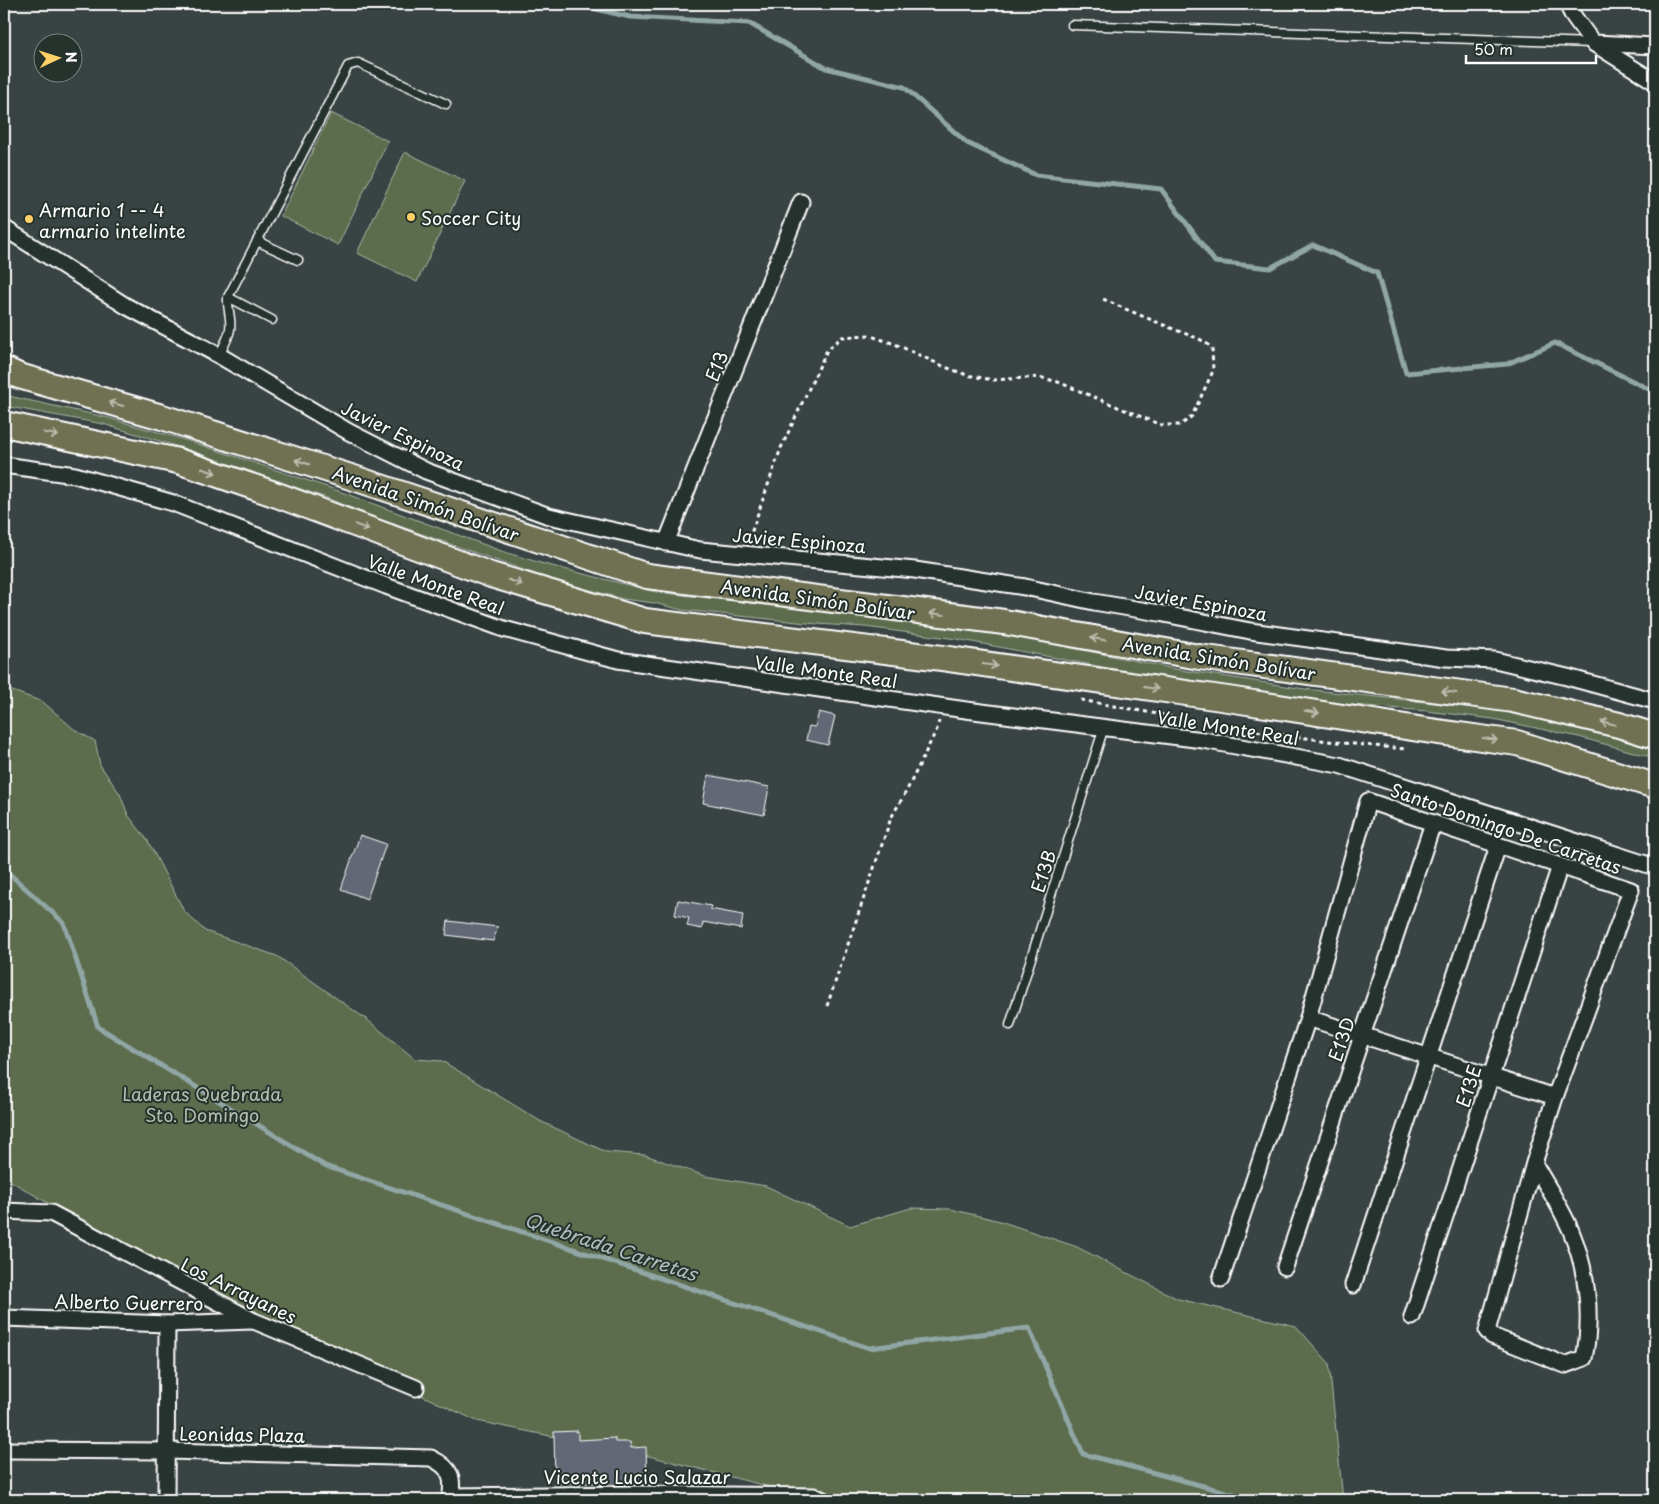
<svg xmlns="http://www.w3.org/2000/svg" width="1659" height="1504" viewBox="0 0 1659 1504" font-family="'Playpen Sans',sans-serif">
<rect width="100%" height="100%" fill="#394343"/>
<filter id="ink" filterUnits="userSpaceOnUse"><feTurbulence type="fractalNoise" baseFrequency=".02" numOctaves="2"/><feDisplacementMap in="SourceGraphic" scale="10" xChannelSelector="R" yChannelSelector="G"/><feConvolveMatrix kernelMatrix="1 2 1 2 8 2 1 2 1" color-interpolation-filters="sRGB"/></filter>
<g filter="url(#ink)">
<!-- green -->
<g fill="#5b6c4e" stroke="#adb6a6">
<path d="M 331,113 L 388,141 L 338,245 L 281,216 Z"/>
<path d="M 405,152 L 465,181 L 417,282 L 357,253 Z"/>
<path d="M 4,395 L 105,417 L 189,441 L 333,489 L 504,552 L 544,564 L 656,592 L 959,627 L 1009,635 L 1180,670 L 1222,676 L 1305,689 L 1497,710 L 1537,717 L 1584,728 L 1655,748 L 1655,758 L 1579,737 L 1493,719 L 1427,711 L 1303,701 L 1139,674 L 957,639 L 865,627 L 817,624 L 682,610 L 654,603 L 623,599 L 541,576 L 368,515 L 327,498 L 186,449 L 103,424 L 4,406 Z"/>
<path d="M 4,688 L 43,702 L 75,730 L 95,741 L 100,765 L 120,794 L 128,815 L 148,841 L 184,911 L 205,931 L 277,956 L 370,1022 L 415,1059 L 442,1061 L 540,1121 L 606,1152 L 645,1155 L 705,1176 L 766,1186 L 850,1226 L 911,1208 L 950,1209 L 1000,1221 L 1077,1247 L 1178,1299 L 1296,1326 L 1329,1363 L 1343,1500 L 821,1500 L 653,1457 L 477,1421 L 308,1343 L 240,1317 L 4,1177 Z"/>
</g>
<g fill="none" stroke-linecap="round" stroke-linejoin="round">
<!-- stream -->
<g stroke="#91a7a6" stroke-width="5">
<path d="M 575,4 L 630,17 L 749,23 L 826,68 L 904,87 L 967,143 L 1036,175 L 1161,189 L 1215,262 L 1270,268 L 1313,245 L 1377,273 L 1406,373 L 1507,364 L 1555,343 L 1655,392"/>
<path d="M 4,869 L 64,923 L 98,1027 L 325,1166 L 869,1348 L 1029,1328 L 1083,1454 L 1256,1500"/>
</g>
</g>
<!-- building -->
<g fill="#646876" stroke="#fff">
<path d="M 819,712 L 835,716 L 828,745 L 806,740 L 809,726 L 815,727 Z"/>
<path d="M 708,775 L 769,787 L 764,815 L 703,803 Z"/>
<path d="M 360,835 L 386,844 L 367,899 L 341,889 Z"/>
<path d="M 678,900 L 711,906 L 710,909 L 743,915 L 741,929 L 703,922 L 702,929 L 687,926 L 689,918 L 675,915 Z"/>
<path d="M 448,921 L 498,927 L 493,941 L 446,935 Z"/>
<path d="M 578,1431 L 578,1440 L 615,1438 L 615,1442 L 630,1442 L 631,1448 L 646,1447 L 647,1484 L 601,1485 L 601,1483 L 555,1483 L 554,1432 Z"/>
</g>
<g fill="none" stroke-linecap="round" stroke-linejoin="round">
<!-- service casing -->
<g stroke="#fff" stroke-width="11">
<g id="service">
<path d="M 1072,25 L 1593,43"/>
<path d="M 257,241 L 298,260"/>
<path d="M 228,297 L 272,320"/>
<path d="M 220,356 C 222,347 229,338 230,329 C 232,320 227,309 228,297 L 348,66 L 358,63 L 446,104"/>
<path d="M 1010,1025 L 1104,727"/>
</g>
</g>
<!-- minor casing -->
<g stroke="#fff" stroke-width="19">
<g id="minor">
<path d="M 1567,4 L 1572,14 L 1593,43 L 1655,82"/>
<path d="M 1594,43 L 1655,46"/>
<path d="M 4,228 L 126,306 L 220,356 L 349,432 L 426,471 L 549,516 L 700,550 L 915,570 L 1025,587 L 1094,602 L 1159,613 L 1250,631 L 1446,658 L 1495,660 L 1567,677 L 1655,701"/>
<path d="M 4,465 L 75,475 L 173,503 L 386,586 L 504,629 L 618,660 L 966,710 L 1203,740 L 1339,765 L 1655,867"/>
<path d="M 666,543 L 801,202"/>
<path d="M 1308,1018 L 1555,1097"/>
<path d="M 4,1211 L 51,1213 L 254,1321 L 416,1388"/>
<path d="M 1285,1267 L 1433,823"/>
<path d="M 1221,1279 L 1308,1018 L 1368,801 L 1631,890 L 1555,1097 L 1534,1163 L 1487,1331 L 1492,1336 L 1565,1365 L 1584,1358 C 1593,1316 1587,1270 1571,1231 C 1561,1207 1546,1185 1534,1163"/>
<path d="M 1353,1285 L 1498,846"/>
<path d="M 1412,1317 L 1560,866"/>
<path d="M 4,1318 L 167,1324 L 252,1321"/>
<path d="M 4,1450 L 167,1451 L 431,1458 C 452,1468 454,1478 450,1500"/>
<path d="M 451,1496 L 638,1494 L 814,1496 L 823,1500"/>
<path d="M 166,1500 L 167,1324"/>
</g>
</g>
<!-- trunk casing -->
<g stroke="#fff" stroke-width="28">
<g id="trunk">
<path d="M 4,369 L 19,376 L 162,417 L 357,479 L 647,576 L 1004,622 L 1199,657 L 1513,700 L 1619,725 L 1655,736"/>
<path d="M 4,424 L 178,461 L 277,495 L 491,575 L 645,621 L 942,658 L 1228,699 L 1431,731 L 1517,743 L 1655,786"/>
</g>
</g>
<!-- path -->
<g stroke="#fff" stroke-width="3" stroke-dasharray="4 4" stroke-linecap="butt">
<path d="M 749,539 L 781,448 L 827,350 L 842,337 L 868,335 L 895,344 L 945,367 L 967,375 L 993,380 L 1039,377 L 1058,382 L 1161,425 L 1181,425 L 1192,416 L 1213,371 L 1212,348 C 1199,336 1191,337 1176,330 C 1152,320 1127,310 1103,299"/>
<path d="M 1081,700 L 1196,721"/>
<path d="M 1241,729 L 1343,743 L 1406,749"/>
<path d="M 827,1006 L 891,818 L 907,790 L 937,729 L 939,721"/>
</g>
<!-- service -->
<use href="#service" stroke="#26332d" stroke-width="8"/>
<!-- minor -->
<use href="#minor" stroke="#26332d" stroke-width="15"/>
<!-- trunk -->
<use href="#trunk" stroke="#706f52" stroke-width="24"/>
</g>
<!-- one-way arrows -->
<defs><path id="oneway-shaft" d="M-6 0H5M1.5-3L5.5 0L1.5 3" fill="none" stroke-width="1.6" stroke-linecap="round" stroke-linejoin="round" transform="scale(1.25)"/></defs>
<g stroke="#bfbeb1">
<use href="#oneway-shaft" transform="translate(116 404) rotate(-164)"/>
<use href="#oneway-shaft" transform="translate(51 434) rotate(12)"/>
<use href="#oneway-shaft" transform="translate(302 462) rotate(-162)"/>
<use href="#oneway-shaft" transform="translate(209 471) rotate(19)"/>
<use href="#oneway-shaft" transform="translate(362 527) rotate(21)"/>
<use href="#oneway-shaft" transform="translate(515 582) rotate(17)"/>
<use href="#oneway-shaft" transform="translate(937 614) rotate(-172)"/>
<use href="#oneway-shaft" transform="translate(1098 639) rotate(-170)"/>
<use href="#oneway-shaft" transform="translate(990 665) rotate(8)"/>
<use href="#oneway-shaft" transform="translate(1151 688) rotate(8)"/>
<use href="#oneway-shaft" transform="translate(1449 692) rotate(-172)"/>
<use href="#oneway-shaft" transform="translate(1312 712) rotate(9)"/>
<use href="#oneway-shaft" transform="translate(1608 723) rotate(-167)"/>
<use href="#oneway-shaft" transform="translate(1490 739) rotate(8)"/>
</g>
</g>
<!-- markers -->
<g fill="#ffd166" stroke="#26332d" stroke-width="2">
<circle cx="411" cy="217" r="5"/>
<circle cx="29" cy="219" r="5"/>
</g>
<g text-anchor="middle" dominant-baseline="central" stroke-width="4" stroke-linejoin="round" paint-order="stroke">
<!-- poi labels -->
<g font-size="18" fill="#fff" stroke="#26332d" text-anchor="start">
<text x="39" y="209">Armario 1 -- 4<tspan x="39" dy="21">armario intelinte</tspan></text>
<text x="421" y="217">Soccer City</text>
</g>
<!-- street labels -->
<g font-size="18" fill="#fff" stroke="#26332d">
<text transform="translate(716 366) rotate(-68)">E13</text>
<text transform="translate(403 435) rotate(26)">Javier Espinoza</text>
<text transform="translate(426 503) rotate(19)">Avenida Simón Bolívar</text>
<text transform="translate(799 540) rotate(5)">Javier Espinoza</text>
<text transform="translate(436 584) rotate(20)">Valle Monte Real</text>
<text transform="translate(818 599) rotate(8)">Avenida Simón Bolívar</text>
<text transform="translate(1201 602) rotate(10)">Javier Espinoza</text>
<text transform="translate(1219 658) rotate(9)">Avenida Simón Bolívar</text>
<text transform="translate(826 671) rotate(8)">Valle Monte Real</text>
<text transform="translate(1228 727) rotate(9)">Valle Monte Real</text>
<text transform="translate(1506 828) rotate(19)">Santo Domingo De Carretas</text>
<text transform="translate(1043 871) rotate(-72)">E13B</text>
<text transform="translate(1341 1039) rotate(-71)">E13D</text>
<text transform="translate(1468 1086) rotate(-72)">E13E</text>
<text transform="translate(239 1290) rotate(26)">Los Arrayanes</text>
<text transform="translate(129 1302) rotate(1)">Alberto Guerrero</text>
<text transform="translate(242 1434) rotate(1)">Leonidas Plaza</text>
<text x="637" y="1476">Vicente Lucio Salazar</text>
</g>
<!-- park labels -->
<g font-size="18" fill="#b5bdaf" stroke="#26332d">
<text x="202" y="1093">Laderas Quebrada<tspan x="202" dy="21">Sto. Domingo</tspan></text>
</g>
<!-- water labels -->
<g font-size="19" font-style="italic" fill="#adbdbc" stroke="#26332d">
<text transform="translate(611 1246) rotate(18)">Quebrada Carretas</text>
</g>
</g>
<!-- margin -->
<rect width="1659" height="1504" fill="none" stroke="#26332d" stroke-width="20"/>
<rect x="10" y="10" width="1639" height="1484" fill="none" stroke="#fff" stroke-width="2" filter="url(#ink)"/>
<!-- north arrow -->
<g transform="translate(58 58) rotate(86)"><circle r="24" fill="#26332d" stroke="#7d8581"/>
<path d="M0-4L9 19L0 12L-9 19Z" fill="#ffd166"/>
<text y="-8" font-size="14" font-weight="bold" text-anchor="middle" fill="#ffffff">N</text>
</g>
<!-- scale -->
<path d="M1466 55v8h130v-8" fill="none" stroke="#ffffff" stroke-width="2.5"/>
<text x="1474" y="55" font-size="15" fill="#ffffff" stroke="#26332d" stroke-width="4" paint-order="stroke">50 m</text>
</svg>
